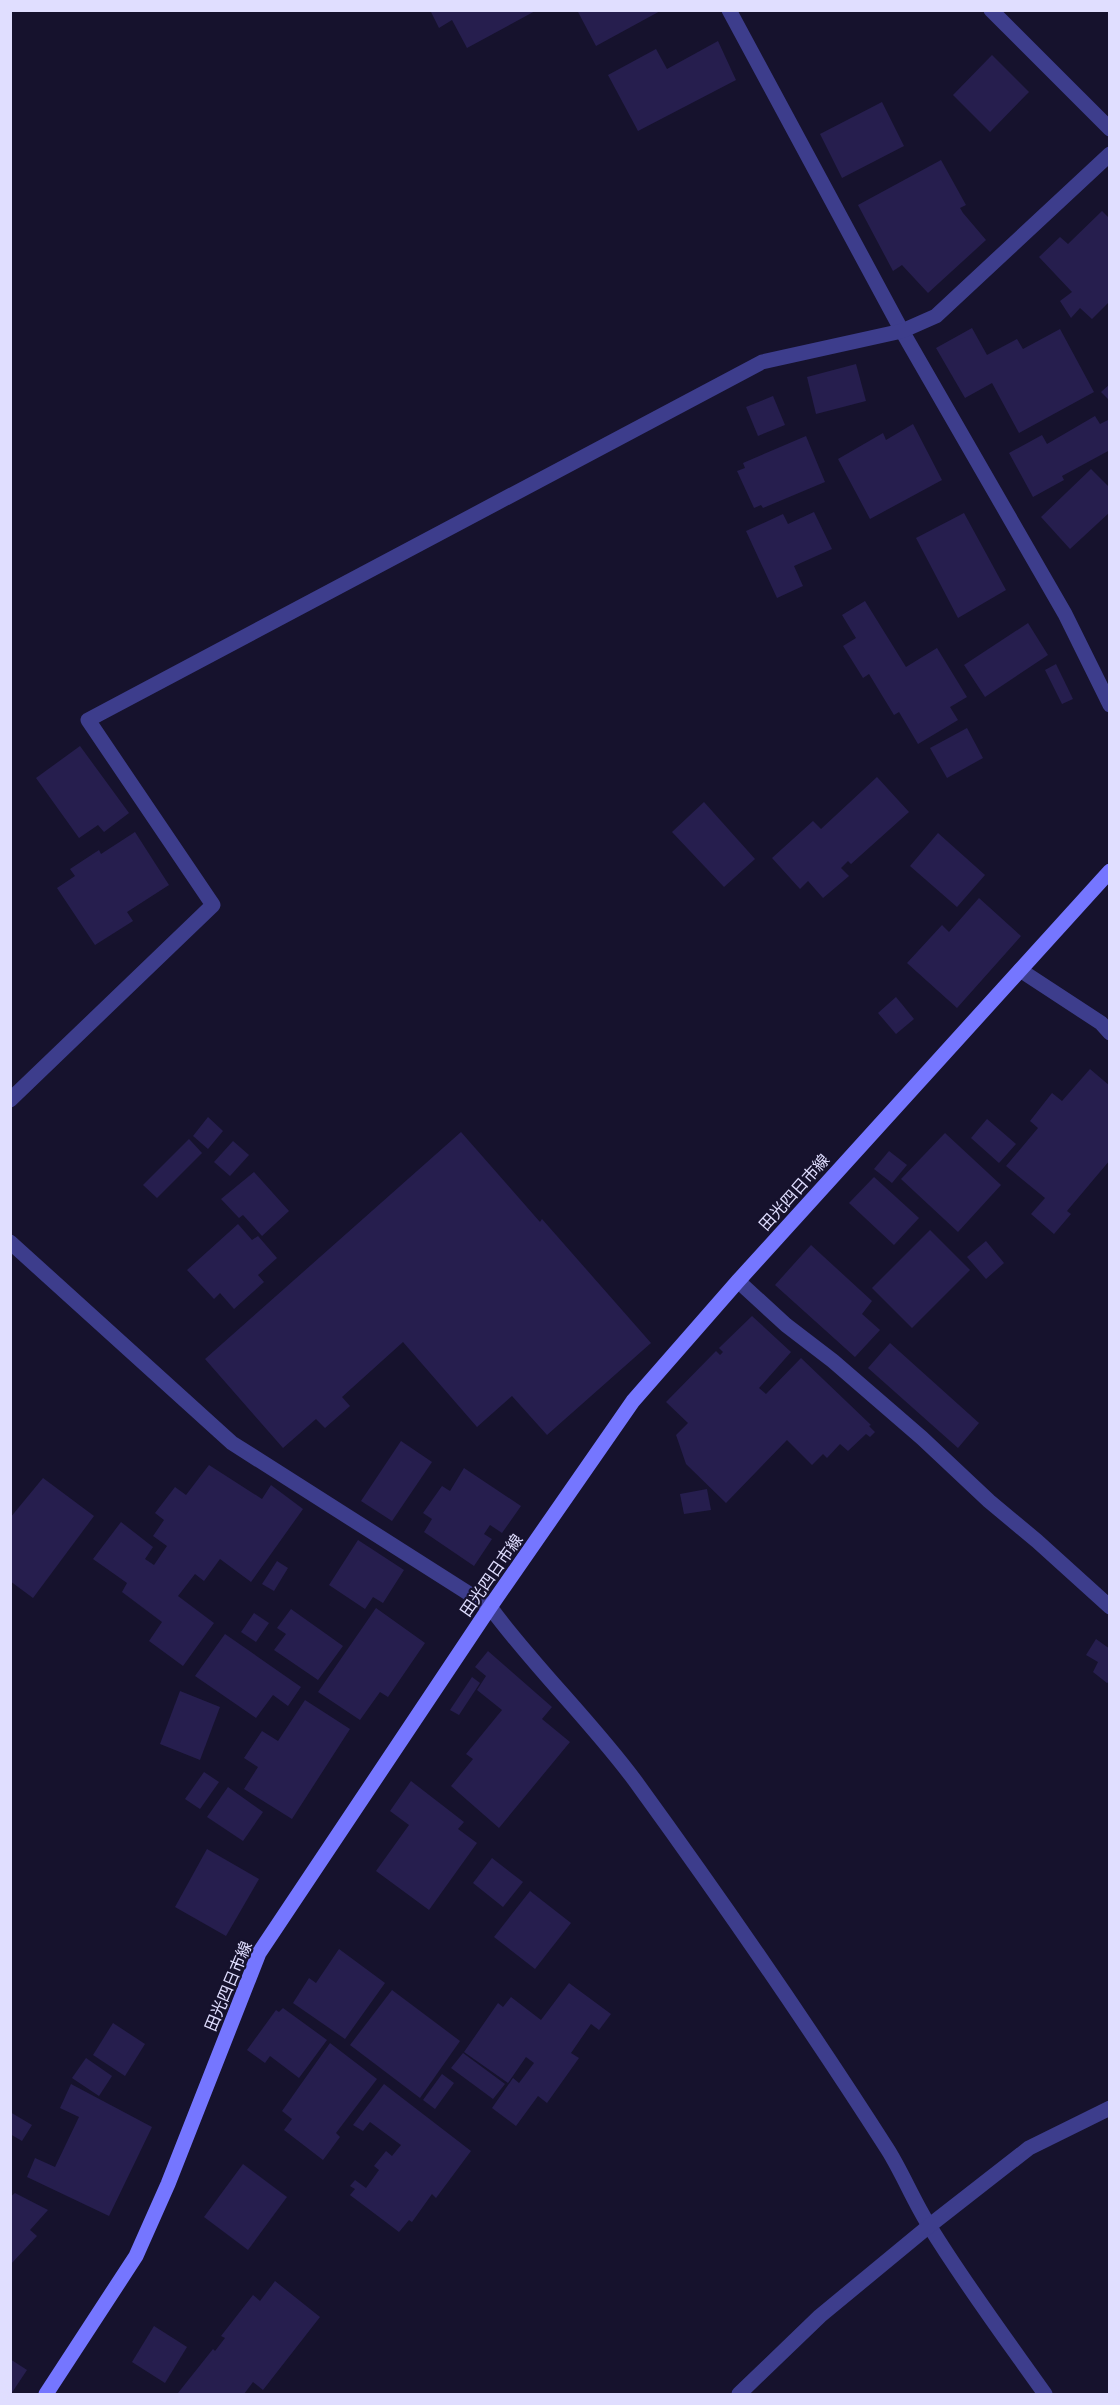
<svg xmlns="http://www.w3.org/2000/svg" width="1120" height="2405" viewBox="0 0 1120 2405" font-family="Manrope,'Noto Sans JP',sans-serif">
<rect width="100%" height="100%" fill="#16122d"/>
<!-- building -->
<g fill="#261e4e">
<path d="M 430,10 L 537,10 L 467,48 L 452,20 L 439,28 Z"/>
<path d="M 577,10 L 662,10 L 596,46 Z"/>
<path d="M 718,41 L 736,80 L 638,131 L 608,75 L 656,49 L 667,69 Z"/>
<path d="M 992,55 L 1029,92 L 990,132 L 953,95 Z"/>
<path d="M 882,102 L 904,146 L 842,178 L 820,134 Z"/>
<path d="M 941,160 L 966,205 L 960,208 L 963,213 L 986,240 L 928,293 L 902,265 L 893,271 L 858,205 Z"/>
<path d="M 1102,211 L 1110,219 L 1110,301 L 1092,319 L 1080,308 L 1071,318 L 1060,301 L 1072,292 L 1039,257 L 1060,237 L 1068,244 Z"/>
<path d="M 972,328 L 987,355 L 1017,339 L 1023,349 L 1060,329 L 1094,392 L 1019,433 L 992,383 L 965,398 L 936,348 Z"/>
<path d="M 856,364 L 866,401 L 816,414 L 807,377 Z"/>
<path d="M 1110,384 L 1110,401 L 1101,392 Z"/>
<path d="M 773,396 L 785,425 L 758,436 L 746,407 Z"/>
<path d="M 1095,416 L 1100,424 L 1110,419 L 1110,450 L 1062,476 L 1064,480 L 1033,497 L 1009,453 L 1042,435 L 1047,444 Z"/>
<path d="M 913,424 L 942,480 L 870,519 L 838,459 L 883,433 L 886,440 Z"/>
<path d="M 806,436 L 825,482 L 763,508 L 761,505 L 754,508 L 737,471 L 745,468 L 743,463 Z"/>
<path d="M 1091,469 L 1110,488 L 1110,512 L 1070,549 L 1041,517 Z"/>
<path d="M 814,512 L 832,549 L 794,566 L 803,586 L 777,598 L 746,531 L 783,514 L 788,524 Z"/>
<path d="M 964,513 L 1006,590 L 958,618 L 916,538 Z"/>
<path d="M 865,601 L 906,667 L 937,648 L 967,697 L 950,707 L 958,720 L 918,744 L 899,712 L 894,715 L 869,674 L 863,678 L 843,646 L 856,638 L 842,615 Z"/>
<path d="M 1028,623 L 1048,655 L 985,697 L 964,665 Z"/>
<path d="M 1056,664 L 1073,699 L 1062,704 L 1045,670 Z"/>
<path d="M 967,728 L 983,758 L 947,778 L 930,748 Z"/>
<path d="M 80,746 L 129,813 L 104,832 L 98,825 L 79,838 L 36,778 Z"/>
<path d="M 877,777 L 909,812 L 851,864 L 848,861 L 841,868 L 849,876 L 823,898 L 808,881 L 800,889 L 772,858 L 813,821 L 821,829 Z"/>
<path d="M 704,802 L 755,859 L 724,887 L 672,832 Z"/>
<path d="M 135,832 L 169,885 L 127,912 L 133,921 L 95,945 L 57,888 L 75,876 L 70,869 L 99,850 L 101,854 Z"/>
<path d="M 938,833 L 985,875 L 957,907 L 910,866 Z"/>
<path d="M 979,898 L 1021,936 L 957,1008 L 907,963 L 942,925 L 949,932 Z"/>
<path d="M 896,997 L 914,1019 L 896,1034 L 878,1013 Z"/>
<path d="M 1090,1069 L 1110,1086 L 1110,1160 L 1067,1211 L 1071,1214 L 1054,1234 L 1031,1214 L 1045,1198 L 1006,1166 L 1038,1128 L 1030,1121 L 1052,1093 L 1062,1101 Z"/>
<path d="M 208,1117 L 223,1131 L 208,1149 L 193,1136 Z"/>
<path d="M 987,1119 L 1016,1144 L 999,1163 L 971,1138 Z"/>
<path d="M 461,1132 L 540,1222 L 542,1219 L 651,1343 L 547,1435 L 512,1396 L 477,1427 L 403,1342 L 342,1397 L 350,1406 L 325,1428 L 316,1419 L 283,1448 L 205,1359 Z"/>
<path d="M 945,1133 L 1001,1185 L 958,1232 L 901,1179 Z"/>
<path d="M 189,1139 L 202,1153 L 157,1198 L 143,1185 Z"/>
<path d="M 233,1141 L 249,1155 L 230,1176 L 214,1162 Z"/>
<path d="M 889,1151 L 907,1165 L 892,1183 L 874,1169 Z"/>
<path d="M 254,1172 L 289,1211 L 262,1236 L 243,1215 L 239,1218 L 221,1199 Z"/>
<path d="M 874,1177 L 919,1218 L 894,1245 L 849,1203 Z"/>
<path d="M 238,1224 L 252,1240 L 258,1236 L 277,1258 L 258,1275 L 264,1282 L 234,1309 L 220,1293 L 214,1299 L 187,1270 Z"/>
<path d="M 930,1230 L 970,1270 L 912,1328 L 872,1288 Z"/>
<path d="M 986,1241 L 1004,1263 L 986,1279 L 967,1257 Z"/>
<path d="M 811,1245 L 872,1301 L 862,1314 L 880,1330 L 855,1357 L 775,1285 Z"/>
<path d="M 752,1316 L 791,1352 L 759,1388 L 766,1394 L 801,1358 L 871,1425 L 869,1426 L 875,1432 L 870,1437 L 866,1434 L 848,1451 L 840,1444 L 827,1458 L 823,1454 L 812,1465 L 787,1440 L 726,1503 L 686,1464 L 676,1435 L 688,1423 L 666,1402 L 716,1351 L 720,1355 L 723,1352 L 719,1348 Z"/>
<path d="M 890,1343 L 979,1423 L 958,1448 L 868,1368 Z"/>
<path d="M 401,1441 L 432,1462 L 392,1521 L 361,1501 Z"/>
<path d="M 209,1465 L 262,1499 L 271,1485 L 303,1509 L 251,1582 L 220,1559 L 204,1581 L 195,1574 L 178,1596 L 214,1623 L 183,1666 L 149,1641 L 162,1622 L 122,1592 L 127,1583 L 93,1559 L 121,1522 L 153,1547 L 145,1559 L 154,1565 L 167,1546 L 153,1536 L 164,1520 L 155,1513 L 175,1487 L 186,1495 Z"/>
<path d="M 464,1468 L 521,1506 L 502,1533 L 490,1525 L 484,1534 L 492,1539 L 474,1566 L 424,1532 L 432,1519 L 423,1513 L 442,1486 L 450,1491 Z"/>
<path d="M 43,1478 L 94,1516 L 33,1598 L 10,1581 L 10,1518 Z"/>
<path d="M 707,1489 L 711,1510 L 684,1514 L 680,1494 Z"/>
<path d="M 358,1540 L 404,1570 L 383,1603 L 373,1597 L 365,1609 L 329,1585 Z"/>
<path d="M 277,1561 L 288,1568 L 274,1591 L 262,1584 Z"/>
<path d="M 376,1608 L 425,1643 L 388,1697 L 380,1692 L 360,1720 L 318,1692 Z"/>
<path d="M 291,1609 L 343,1646 L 318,1680 L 274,1650 L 286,1634 L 277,1628 Z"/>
<path d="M 254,1613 L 269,1623 L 256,1642 L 241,1632 Z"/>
<path d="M 225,1634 L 301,1687 L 288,1706 L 273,1695 L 256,1718 L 195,1676 Z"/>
<path d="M 1096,1639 L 1110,1649 L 1110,1681 L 1107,1683 L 1093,1672 L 1098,1662 L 1086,1655 Z"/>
<path d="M 488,1651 L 552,1707 L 542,1719 L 570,1742 L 499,1828 L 451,1786 L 473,1759 L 466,1754 L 502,1710 L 477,1690 L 486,1676 L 475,1667 Z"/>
<path d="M 472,1677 L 480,1683 L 459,1715 L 450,1710 Z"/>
<path d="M 180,1691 L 220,1707 L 200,1760 L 160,1744 Z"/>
<path d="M 305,1700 L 350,1729 L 292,1819 L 244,1789 L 258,1767 L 244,1758 L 262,1731 L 278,1741 Z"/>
<path d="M 204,1772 L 219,1782 L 200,1809 L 185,1799 Z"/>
<path d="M 411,1781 L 464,1822 L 458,1829 L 477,1843 L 429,1910 L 376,1871 L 409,1825 L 390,1811 Z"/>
<path d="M 228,1787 L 263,1812 L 243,1841 L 207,1817 Z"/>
<path d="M 207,1849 L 259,1879 L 226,1936 L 175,1907 Z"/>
<path d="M 492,1858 L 523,1882 L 503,1907 L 473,1883 Z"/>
<path d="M 530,1891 L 571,1923 L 535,1969 L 494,1937 Z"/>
<path d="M 339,1949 L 385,1983 L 345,2039 L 293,2003 L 309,1978 L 316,1983 Z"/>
<path d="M 569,1983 L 611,2014 L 599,2030 L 591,2024 L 571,2053 L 579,2058 L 547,2103 L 538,2096 L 516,2126 L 492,2108 L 513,2078 L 519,2083 L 534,2063 L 526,2057 L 508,2083 L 464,2052 L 498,2003 L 503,2007 L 511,1997 L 541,2020 Z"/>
<path d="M 392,1990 L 460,2041 L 420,2098 L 350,2045 Z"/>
<path d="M 283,2008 L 327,2040 L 299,2078 L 270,2056 L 265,2063 L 247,2050 L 276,2010 L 279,2012 Z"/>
<path d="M 113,2023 L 145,2044 L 125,2076 L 93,2055 Z"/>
<path d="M 330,2043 L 377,2079 L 336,2133 L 340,2137 L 323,2160 L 284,2130 L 292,2119 L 282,2111 Z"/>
<path d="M 463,2053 L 505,2084 L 493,2099 L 451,2068 Z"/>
<path d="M 86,2058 L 112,2076 L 99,2096 L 72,2078 Z"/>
<path d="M 442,2074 L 454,2083 L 435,2109 L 423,2100 Z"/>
<path d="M 71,2084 L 152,2127 L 109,2216 L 27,2177 L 35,2158 L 55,2167 L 79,2117 L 60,2108 Z"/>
<path d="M 384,2084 L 471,2151 L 436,2198 L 432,2194 L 412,2222 L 409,2220 L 399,2232 L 350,2195 L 355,2189 L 350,2186 L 355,2180 L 366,2188 L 379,2170 L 374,2166 L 386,2151 L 392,2156 L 401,2145 L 370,2122 L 363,2131 L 353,2125 Z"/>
<path d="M 10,2112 L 32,2125 L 22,2141 L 10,2134 Z"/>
<path d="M 243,2164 L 287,2197 L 248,2250 L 204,2217 Z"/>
<path d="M 15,2193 L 48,2210 L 30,2230 L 37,2236 L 10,2265 L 10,2197 Z"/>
<path d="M 275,2281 L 320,2317 L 263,2390 L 253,2382 L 244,2394 L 178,2393 L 213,2349 L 215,2351 L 225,2338 L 221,2336 L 253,2295 L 260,2301 Z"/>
<path d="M 154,2326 L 187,2347 L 165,2383 L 132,2362 Z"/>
<path d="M 10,2359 L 27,2370 L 11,2394 L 10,2394 Z"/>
</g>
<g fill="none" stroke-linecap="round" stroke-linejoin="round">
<!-- minor -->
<g stroke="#3d3d8c" stroke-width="15">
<path d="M 729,10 L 902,331 L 1065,614 L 1110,705"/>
<path d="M 991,10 L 1110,129"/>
<path d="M 1020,970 L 1101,1023 L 1110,1033"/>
<path d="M 10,1100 L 213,905 L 88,720 L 762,362 L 902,331 L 936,316 L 1110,154"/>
<path d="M 10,1242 L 232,1443 L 490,1607 C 535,1668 591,1721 636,1782 C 723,1902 808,2025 888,2150 C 903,2174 914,2202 930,2227 C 965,2284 1006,2339 1045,2394"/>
<path d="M 738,1281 L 786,1325 L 833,1361 L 922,1438 L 989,1501 L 1037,1541 L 1110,1607"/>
<path d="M 739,2394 L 820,2316 L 929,2226 L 1029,2148 L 1110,2108"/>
</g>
<!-- secondary -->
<path stroke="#7576ff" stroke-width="15" d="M 46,2394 L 136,2256 L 168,2184 L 259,1953 L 490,1607 L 633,1401 L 738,1281 L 1110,871"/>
</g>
<g text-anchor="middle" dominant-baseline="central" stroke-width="4.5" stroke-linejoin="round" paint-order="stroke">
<!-- street labels -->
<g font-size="16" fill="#e0deff" stroke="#16122d">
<text transform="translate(794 1192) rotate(-48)">田光四日市線</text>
<text transform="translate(491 1575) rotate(-55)">田光四日市線</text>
<text transform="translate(228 1986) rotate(-67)">田光四日市線</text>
</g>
</g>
<!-- border -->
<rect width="1120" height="2405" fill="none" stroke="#e0deff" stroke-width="24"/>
</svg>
